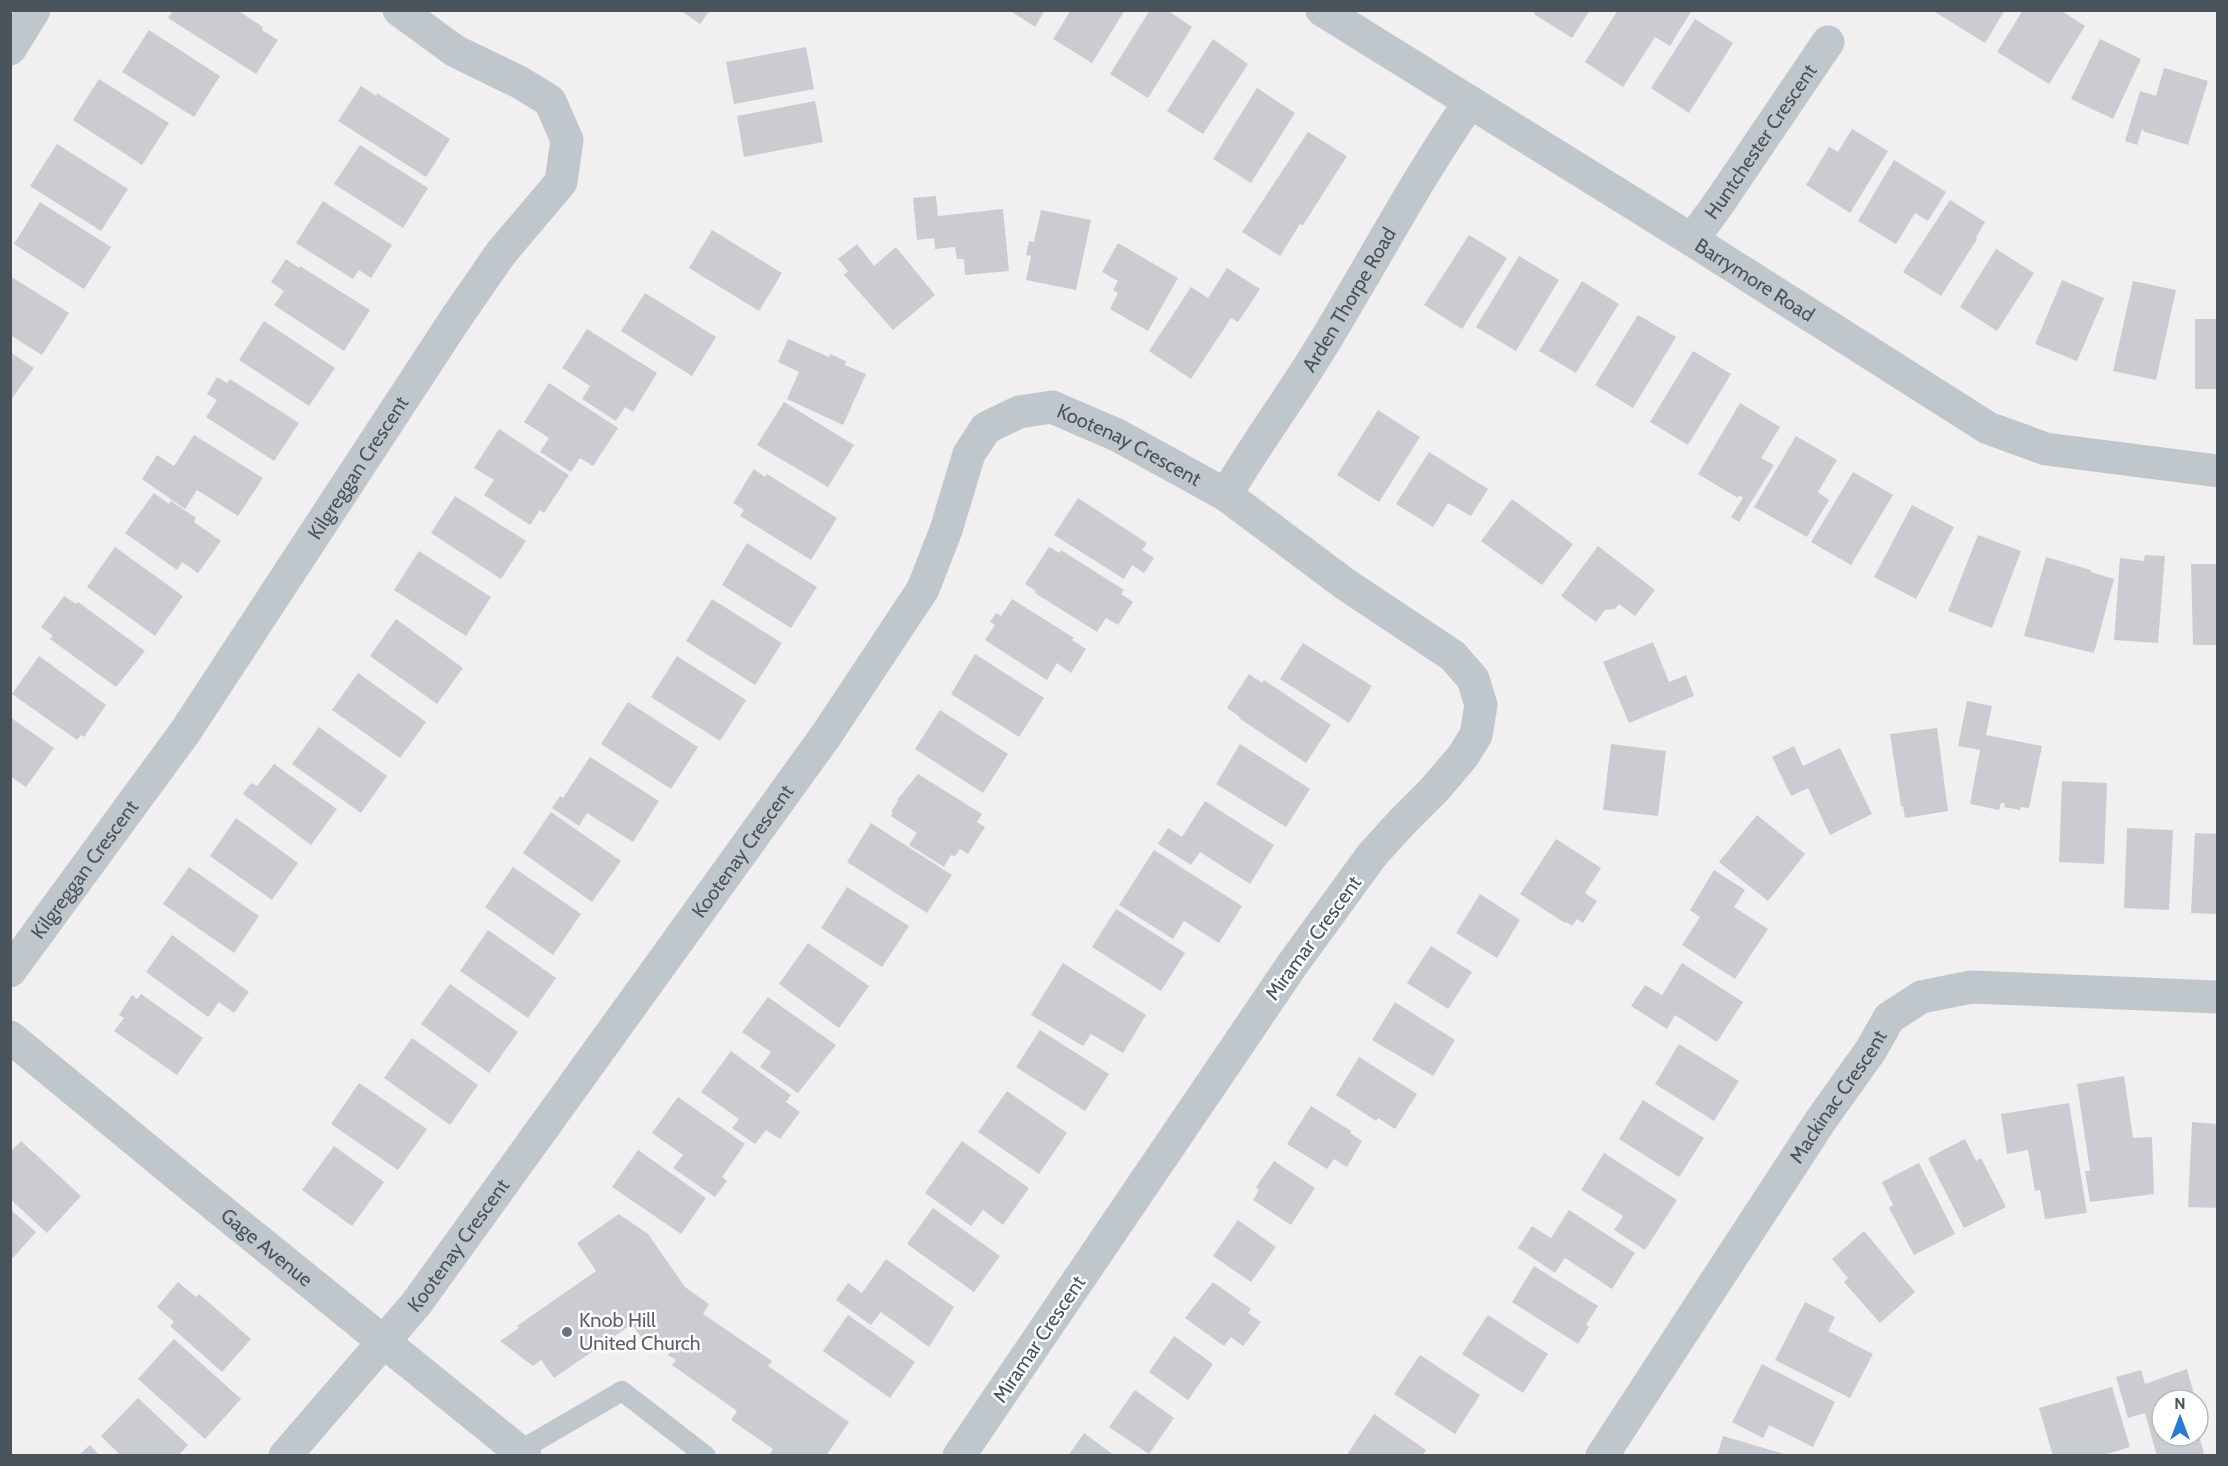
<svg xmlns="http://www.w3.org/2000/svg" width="2228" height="1466" viewBox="0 0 2228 1466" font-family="Cabin,sans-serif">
<rect width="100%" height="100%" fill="#f2eff0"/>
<!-- building -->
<g fill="#caccd1">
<path d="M 173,10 L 237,10 L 263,27 L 262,30 L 278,40 L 256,74 L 168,18 Z"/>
<path d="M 680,10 L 710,10 L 700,24 Z"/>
<path d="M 1009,10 L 1045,10 L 1035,27 Z"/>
<path d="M 1071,10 L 1125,10 L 1092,63 L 1053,39 Z"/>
<path d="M 1150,10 L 1167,10 L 1192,27 L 1148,98 L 1110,74 Z"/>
<path d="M 1536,10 L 1590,10 L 1572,38 L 1534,14 Z"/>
<path d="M 1618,10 L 1692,10 L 1670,46 L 1655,37 L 1623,87 L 1585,62 Z"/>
<path d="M 1936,10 L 2005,10 L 1985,43 L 1935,12 Z"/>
<path d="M 2023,10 L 2060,10 L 2085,26 L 2049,84 L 1997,52 Z"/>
<path d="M 1695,19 L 1733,43 L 1689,113 L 1651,88 Z"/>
<path d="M 149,30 L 220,76 L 194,117 L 122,72 Z"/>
<path d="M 1213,39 L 1248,64 L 1203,134 L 1167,111 Z"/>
<path d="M 2100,39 L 2141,59 L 2113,119 L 2071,99 Z"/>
<path d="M 806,47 L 814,89 L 734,104 L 726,62 Z"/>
<path d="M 2164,68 L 2208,81 L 2188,145 L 2145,132 L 2142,129 L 2137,145 L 2125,141 L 2140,91 L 2156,96 Z"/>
<path d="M 99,79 L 169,123 L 142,165 L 73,120 Z"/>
<path d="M 361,86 L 376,96 L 377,93 L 450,139 L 426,177 L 338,121 Z"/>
<path d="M 1257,88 L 1295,113 L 1251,183 L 1213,159 Z"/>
<path d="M 815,101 L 823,142 L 744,157 L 737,116 Z"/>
<path d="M 1852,129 L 1888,151 L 1850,213 L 1806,185 L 1829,147 L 1838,152 Z"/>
<path d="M 1308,132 L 1347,156 L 1303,225 L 1300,224 L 1280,256 L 1242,232 Z"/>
<path d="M 57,144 L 128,189 L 101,231 L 30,186 Z"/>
<path d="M 360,145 L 428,188 L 403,228 L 334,184 Z"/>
<path d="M 1894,160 L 1946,192 L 1928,221 L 1915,213 L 1896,244 L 1858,221 Z"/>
<path d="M 936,196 L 938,216 L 1003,209 L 1009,271 L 965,275 L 964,259 L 957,259 L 955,247 L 935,249 L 934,238 L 917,240 L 913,198 Z"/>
<path d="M 1950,200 L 1985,222 L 1976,238 L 1977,239 L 1941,296 L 1903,272 Z"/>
<path d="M 323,201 L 392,245 L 371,278 L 359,270 L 353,279 L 296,243 Z"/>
<path d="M 40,202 L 111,247 L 84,289 L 14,244 Z"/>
<path d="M 1041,210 L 1091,220 L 1076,290 L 1026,280 L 1031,256 L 1026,255 L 1029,241 L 1034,242 Z"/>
<path d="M 712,230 L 782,273 L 759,311 L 689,268 Z"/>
<path d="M 1469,235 L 1507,258 L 1462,329 L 1424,305 Z"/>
<path d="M 1118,243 L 1178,278 L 1148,331 L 1110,309 L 1118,293 L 1113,290 L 1118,281 L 1102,272 Z"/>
<path d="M 857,244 L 874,266 L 896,247 L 935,295 L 893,330 L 844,275 L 848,271 L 838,259 Z"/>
<path d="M 1996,249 L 2034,273 L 1997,331 L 1960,307 Z"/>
<path d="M 1519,256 L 1559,280 L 1516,351 L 1476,327 Z"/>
<path d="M 286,259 L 299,268 L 300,266 L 370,310 L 344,351 L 274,305 L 284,291 L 271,282 Z"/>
<path d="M 1227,268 L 1260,289 L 1238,322 L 1231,318 L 1191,379 L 1149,351 L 1191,287 L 1208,298 Z"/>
<path d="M 10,276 L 69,313 L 42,355 L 10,335 Z"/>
<path d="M 2062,280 L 2104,298 L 2077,361 L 2035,344 Z"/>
<path d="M 1582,281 L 1619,304 L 1576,373 L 1539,351 Z"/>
<path d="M 2133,281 L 2176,290 L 2156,380 L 2113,371 Z"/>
<path d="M 645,293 L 716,337 L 692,376 L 621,331 Z"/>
<path d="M 1638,315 L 1676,337 L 1633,408 L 1595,385 Z"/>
<rect x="2195" y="319" width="23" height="70"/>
<path d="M 264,321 L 335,368 L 309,406 L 239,360 Z"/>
<path d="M 587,329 L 657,373 L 633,412 L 625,407 L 616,421 L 582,399 L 590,386 L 562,368 Z"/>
<path d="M 788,339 L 829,357 L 830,354 L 846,361 L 845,365 L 866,374 L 843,425 L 787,399 L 799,372 L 778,362 Z"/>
<path d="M 1693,351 L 1731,374 L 1688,445 L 1650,422 Z"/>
<path d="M 10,352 L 34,368 L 10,401 Z"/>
<path d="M 217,377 L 227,383 L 230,379 L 299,423 L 274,461 L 206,417 L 217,400 L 207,394 Z"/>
<path d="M 549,383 L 618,428 L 593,466 L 580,458 L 571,472 L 540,452 L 549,438 L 524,422 Z"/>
<path d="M 784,402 L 854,445 L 828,487 L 757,445 Z"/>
<path d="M 1740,403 L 1780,427 L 1761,458 L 1774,465 L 1739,522 L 1731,517 L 1743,498 L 1739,495 L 1738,498 L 1698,474 Z"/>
<path d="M 1378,410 L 1420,437 L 1379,502 L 1337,475 Z"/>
<path d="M 499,429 L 569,475 L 544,513 L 540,510 L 530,525 L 484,495 L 494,480 L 474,468 Z"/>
<path d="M 194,435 L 263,478 L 238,516 L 197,490 L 185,509 L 142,479 L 157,455 L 174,466 Z"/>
<path d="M 1796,436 L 1837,460 L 1818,492 L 1829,500 L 1807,537 L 1754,507 Z"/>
<path d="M 1429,452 L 1488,489 L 1471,516 L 1448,503 L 1433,527 L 1396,504 Z"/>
<path d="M 754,469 L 765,477 L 767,474 L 837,518 L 811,560 L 740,516 L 744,510 L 733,503 Z"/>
<path d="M 1853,472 L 1893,495 L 1851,565 L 1811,542 Z"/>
<path d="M 154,493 L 169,504 L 171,501 L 196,518 L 194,522 L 221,541 L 198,573 L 182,562 L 177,570 L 125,533 Z"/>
<path d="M 455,496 L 526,541 L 501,579 L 431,533 Z"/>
<path d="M 1078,498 L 1147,543 L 1142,550 L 1154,558 L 1144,573 L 1132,565 L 1124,579 L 1054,535 Z"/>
<path d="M 1512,499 L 1573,544 L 1542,585 L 1481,541 Z"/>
<path d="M 1912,505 L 1954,527 L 1916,599 L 1874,577 Z"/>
<path d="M 1978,535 L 2021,551 L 1992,628 L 1948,611 Z"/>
<path d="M 747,543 L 817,587 L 791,628 L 722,585 Z"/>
<path d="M 1598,546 L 1655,590 L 1635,616 L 1619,604 L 1615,609 L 1605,610 L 1596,622 L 1561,596 Z"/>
<path d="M 115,547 L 183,596 L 155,636 L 87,587 Z"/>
<path d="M 1049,547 L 1060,553 L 1061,550 L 1124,590 L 1121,594 L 1133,602 L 1118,625 L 1106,618 L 1097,632 L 1035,593 L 1036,591 L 1025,584 Z"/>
<path d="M 419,551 L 491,597 L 466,636 L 394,590 Z"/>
<path d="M 2145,555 L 2165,556 L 2158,643 L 2114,640 L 2120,558 L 2144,561 Z"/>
<path d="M 2046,557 L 2091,570 L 2091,572 L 2114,579 L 2094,653 L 2024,636 Z"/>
<path d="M 2191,564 L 2218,564 L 2218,645 L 2193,645 Z"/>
<path d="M 64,596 L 76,604 L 78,602 L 145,651 L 116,687 L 50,639 L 53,636 L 41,627 Z"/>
<path d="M 712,599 L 782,643 L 755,685 L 686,641 Z"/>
<path d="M 1012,599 L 1074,638 L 1072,640 L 1086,649 L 1071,673 L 1057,663 L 1047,680 L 985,640 L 995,625 L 990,622 L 996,613 L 1001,616 Z"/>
<path d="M 396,619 L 463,668 L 437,704 L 370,656 Z"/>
<path d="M 1653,642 L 1669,682 L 1686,675 L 1694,696 L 1629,723 L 1603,662 Z"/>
<path d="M 1303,643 L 1372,686 L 1349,723 L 1280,679 Z"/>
<path d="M 975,654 L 1044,698 L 1019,737 L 951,694 Z"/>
<path d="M 39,656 L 106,705 L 84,737 L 81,735 L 77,740 L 12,694 Z"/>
<path d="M 677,656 L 746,700 L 720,741 L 651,697 Z"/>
<path d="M 358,673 L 426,722 L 400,758 L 332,710 Z"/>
<path d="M 1249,674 L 1262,683 L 1264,680 L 1331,725 L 1306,763 L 1239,718 L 1240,717 L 1227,708 Z"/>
<path d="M 1967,701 L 1992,706 L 1986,735 L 2042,746 L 2029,808 L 2021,807 L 2020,810 L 2004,807 L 2005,803 L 2001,803 L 1999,810 L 1970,804 L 1980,750 L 1958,746 Z"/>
<path d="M 628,702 L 698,747 L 671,789 L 601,744 Z"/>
<path d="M 940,710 L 1008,754 L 983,793 L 915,749 Z"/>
<path d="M 10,717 L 54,748 L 26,787 L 10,776 Z"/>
<path d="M 319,727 L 387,776 L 361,813 L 292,764 Z"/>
<path d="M 1937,728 L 1948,811 L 1905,818 L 1903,806 L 1901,806 L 1890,734 Z"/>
<path d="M 1240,744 L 1310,789 L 1286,827 L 1216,784 Z"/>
<path d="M 1611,744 L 1666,751 L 1658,816 L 1603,810 Z"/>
<path d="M 1794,746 L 1803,766 L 1840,748 L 1872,814 L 1830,835 L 1808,788 L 1791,796 L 1772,757 Z"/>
<path d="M 590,757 L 659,801 L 633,842 L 587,813 L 579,826 L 552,808 L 560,796 L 563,798 Z"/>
<path d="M 274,764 L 337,809 L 311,845 L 243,794 L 251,783 L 257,786 Z"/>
<path d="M 918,774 L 982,814 L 977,822 L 985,827 L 968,854 L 960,849 L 955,856 L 951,855 L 944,867 L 909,845 L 917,833 L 891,816 L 893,813 L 891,812 L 898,801 L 897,800 Z"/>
<path d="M 2062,781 L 2107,783 L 2104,864 L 2059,862 Z"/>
<path d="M 1205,801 L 1274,845 L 1250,884 L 1200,852 L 1191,865 L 1158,844 L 1168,828 L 1182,837 Z"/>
<path d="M 551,812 L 621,861 L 592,902 L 523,853 Z"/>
<path d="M 1757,815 L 1805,854 L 1768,901 L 1719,862 Z"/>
<path d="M 236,818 L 298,863 L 272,900 L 210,856 Z"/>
<path d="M 871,823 L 952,875 L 927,913 L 847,862 Z"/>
<path d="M 2127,828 L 2173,830 L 2169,910 L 2124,908 Z"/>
<path d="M 2195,833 L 2218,834 L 2218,914 L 2191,913 Z"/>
<path d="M 1556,839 L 1601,868 L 1585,893 L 1597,901 L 1583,923 L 1577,919 L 1572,926 L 1566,922 L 1565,923 L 1520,894 Z"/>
<path d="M 1154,850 L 1242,906 L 1219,943 L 1184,921 L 1173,939 L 1119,905 Z"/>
<path d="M 189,867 L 259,916 L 234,953 L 163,904 Z"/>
<path d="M 513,867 L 581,914 L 553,955 L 485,907 Z"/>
<path d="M 1714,870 L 1745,890 L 1734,907 L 1768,929 L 1735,979 L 1682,945 L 1700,917 L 1690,910 Z"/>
<path d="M 847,887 L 909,926 L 882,967 L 821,928 Z"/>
<path d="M 1480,894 L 1520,920 L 1497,958 L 1456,933 Z"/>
<path d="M 1116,909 L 1185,953 L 1161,991 L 1092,947 Z"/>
<path d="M 488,930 L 556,978 L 528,1018 L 460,971 Z"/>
<path d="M 172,935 L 249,992 L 234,1013 L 219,1002 L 208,1017 L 146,972 Z"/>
<path d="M 808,943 L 869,986 L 839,1028 L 779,984 Z"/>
<path d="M 1431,946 L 1472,972 L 1448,1009 L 1407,983 Z"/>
<path d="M 1063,963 L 1146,1015 L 1123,1053 L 1091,1034 L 1083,1046 L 1031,1015 Z"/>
<path d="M 1682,963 L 1743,1002 L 1717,1042 L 1675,1015 L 1667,1029 L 1631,1006 L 1645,985 L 1662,995 Z"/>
<path d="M 450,984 L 518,1032 L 489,1073 L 421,1024 Z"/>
<path d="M 141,994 L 203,1038 L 177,1075 L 114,1031 L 124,1018 L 119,1015 L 132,995 L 137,999 Z"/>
<path d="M 768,997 L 836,1045 L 798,1093 L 760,1067 L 771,1052 L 742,1032 Z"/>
<path d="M 1395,1002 L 1455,1040 L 1433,1076 L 1372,1040 Z"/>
<path d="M 1040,1030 L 1109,1074 L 1085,1111 L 1016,1067 Z"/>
<path d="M 412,1038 L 478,1085 L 450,1125 L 384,1078 Z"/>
<path d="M 1679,1044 L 1739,1081 L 1714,1121 L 1655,1084 Z"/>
<path d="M 731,1051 L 791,1095 L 786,1102 L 800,1112 L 780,1139 L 766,1130 L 755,1144 L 732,1128 L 739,1119 L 701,1092 Z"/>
<path d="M 1359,1057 L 1417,1094 L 1395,1129 L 1378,1118 L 1376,1121 L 1336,1095 Z"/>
<path d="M 2124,1076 L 2133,1138 L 2152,1137 L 2154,1194 L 2090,1202 L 2085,1171 L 2090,1171 L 2077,1084 Z"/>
<path d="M 359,1083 L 427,1129 L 398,1170 L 331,1124 Z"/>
<path d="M 1007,1091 L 1067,1133 L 1039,1174 L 978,1132 Z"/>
<path d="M 678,1097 L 745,1144 L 722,1177 L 727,1181 L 715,1197 L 673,1168 L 683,1155 L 652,1133 Z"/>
<path d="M 1643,1100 L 1704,1138 L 1679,1177 L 1619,1139 Z"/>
<path d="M 2069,1103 L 2087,1213 L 2045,1219 L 2040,1190 L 2035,1191 L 2028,1150 L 2007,1154 L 2001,1114 Z"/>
<path d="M 1311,1106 L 1351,1131 L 1350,1133 L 1362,1141 L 1347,1167 L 1334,1159 L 1327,1169 L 1287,1144 Z"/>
<path d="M 2192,1122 L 2218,1124 L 2218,1208 L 2188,1207 Z"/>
<path d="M 1965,1139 L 1976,1161 L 1981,1158 L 2006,1207 L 1964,1228 L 1928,1158 Z"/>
<path d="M 21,1141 L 81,1196 L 47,1233 L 10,1199 L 10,1152 Z"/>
<path d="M 962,1141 L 1029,1188 L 1003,1225 L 983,1210 L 971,1226 L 925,1193 Z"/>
<path d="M 334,1146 L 384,1182 L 352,1226 L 302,1190 Z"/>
<path d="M 638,1150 L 706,1198 L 681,1234 L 612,1187 Z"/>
<path d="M 1604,1153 L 1677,1200 L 1645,1250 L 1614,1230 L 1623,1216 L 1581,1190 Z"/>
<path d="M 1274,1161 L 1315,1188 L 1291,1225 L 1253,1200 L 1259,1190 L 1256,1187 Z"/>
<path d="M 1919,1163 L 1955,1234 L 1914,1255 L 1889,1208 L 1893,1205 L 1882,1182 Z"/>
<path d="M 933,1208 L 1000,1256 L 974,1292 L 907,1244 Z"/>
<path d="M 10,1209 L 36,1232 L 10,1261 Z"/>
<path d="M 1569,1210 L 1635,1253 L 1612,1289 L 1565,1258 L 1555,1273 L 1518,1248 L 1532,1226 L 1551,1238 Z"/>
<path d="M 619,1214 L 648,1234 L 685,1287 L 709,1304 L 703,1314 L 772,1361 L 768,1366 L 849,1422 L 826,1456 L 768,1456 L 773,1449 L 731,1420 L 737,1411 L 672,1365 L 676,1360 L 668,1355 L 670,1352 L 648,1336 L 643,1340 L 632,1324 L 554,1378 L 541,1360 L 533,1366 L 500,1341 L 519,1328 L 517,1326 L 596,1271 L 577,1243 Z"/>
<path d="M 1238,1220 L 1276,1247 L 1251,1282 L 1213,1256 Z"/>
<path d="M 1864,1231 L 1915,1292 L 1880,1323 L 1844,1282 L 1848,1278 L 1832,1259 Z"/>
<path d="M 886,1259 L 954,1307 L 929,1347 L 881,1312 L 871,1325 L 836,1300 L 848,1283 L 862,1293 Z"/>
<path d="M 1534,1266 L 1598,1306 L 1586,1325 L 1589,1327 L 1578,1344 L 1512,1302 Z"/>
<path d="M 178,1282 L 196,1297 L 199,1294 L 251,1339 L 222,1372 L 170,1326 L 174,1322 L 157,1307 Z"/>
<path d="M 1213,1282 L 1251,1309 L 1248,1313 L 1261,1322 L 1243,1346 L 1231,1337 L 1224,1346 L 1185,1318 Z"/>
<path d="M 1805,1302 L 1835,1317 L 1828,1331 L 1873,1354 L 1850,1398 L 1775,1360 Z"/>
<path d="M 848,1315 L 915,1362 L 890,1398 L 823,1351 Z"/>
<path d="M 1488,1315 L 1548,1354 L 1523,1393 L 1462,1354 Z"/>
<path d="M 1174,1336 L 1213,1364 L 1188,1400 L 1149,1372 Z"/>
<path d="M 174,1339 L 241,1399 L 205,1439 L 138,1379 Z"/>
<path d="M 1420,1355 L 1480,1395 L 1455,1434 L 1394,1394 Z"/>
<path d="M 1762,1364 L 1835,1402 L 1813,1447 L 1769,1425 L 1763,1438 L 1732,1422 Z"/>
<path d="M 2187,1369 L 2195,1398 L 2188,1400 L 2162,1400 L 2162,1436 L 2199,1436 L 2204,1453 L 2196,1456 L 2157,1456 L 2145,1413 L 2128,1418 L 2116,1377 L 2141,1370 L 2145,1384 Z"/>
<path d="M 2112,1387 L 2130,1447 L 2101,1456 L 2053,1456 L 2039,1408 Z"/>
<path d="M 1135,1390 L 1174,1418 L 1149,1454 L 1109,1427 Z"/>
<path d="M 138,1398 L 188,1445 L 178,1456 L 121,1456 L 101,1436 Z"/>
<path d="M 1374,1414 L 1426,1450 L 1422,1456 L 1346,1456 Z"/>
<path d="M 1084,1433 L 1115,1456 L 1068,1456 Z"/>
<path d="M 1723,1436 L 1788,1455 L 1788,1456 L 1717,1456 Z"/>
<path d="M 90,1445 L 100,1456 L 78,1456 Z"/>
</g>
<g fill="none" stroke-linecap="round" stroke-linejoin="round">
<!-- service -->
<path stroke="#bfc7cd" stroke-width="20" d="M 519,1451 L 622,1391 L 706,1456"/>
<!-- minor -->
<g stroke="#bfc7cd" stroke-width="33">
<path id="s1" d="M 1322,10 L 1692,240 L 1988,428 L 2046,449 L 2218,471"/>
<path d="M 10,49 L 34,10"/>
<path id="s2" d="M 1692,240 L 1719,203 L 1828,42"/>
<path id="s3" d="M 1226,495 C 1253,448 1286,404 1315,357 C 1368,272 1413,184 1470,102"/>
<path id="s4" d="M 10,971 L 185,732 L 456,318 L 501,253 L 561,182 L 567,140 L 550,101 L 519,82 L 455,51 L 399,10"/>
<path id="s5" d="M 10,1037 L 202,1195 L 525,1456"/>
<path id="s6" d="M 285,1456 L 416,1304 L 827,734 L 923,589 L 946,530 L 969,454 L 986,428 L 1019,412 L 1052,407 L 1117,435 L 1226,495 L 1345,584 L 1453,656 L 1473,679 L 1481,705 L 1476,735 L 1463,756 L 1434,790 L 1402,822 L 1372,855 L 1292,965 L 959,1456"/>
<path id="s7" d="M 1602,1456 L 1821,1120 L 1871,1050 L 1889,1018 L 1921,997 L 1971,987 L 2218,997"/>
</g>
</g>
<!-- markers -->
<circle fill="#6b7280" stroke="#fff" stroke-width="2" cx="567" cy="1332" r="6"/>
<g text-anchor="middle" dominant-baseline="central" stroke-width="5" stroke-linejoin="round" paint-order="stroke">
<!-- street labels -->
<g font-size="20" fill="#49535b" stroke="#fff">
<text stroke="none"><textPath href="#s2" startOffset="120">Huntchester Crescent</textPath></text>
<text stroke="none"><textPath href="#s1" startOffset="510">Barrymore Road</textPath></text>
<text stroke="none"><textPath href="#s3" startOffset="231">Arden Thorpe Road</textPath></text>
<text stroke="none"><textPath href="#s6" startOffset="1407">Kootenay Crescent</textPath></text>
<text stroke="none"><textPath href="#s4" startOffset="612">Kilgreggan Crescent</textPath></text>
<text stroke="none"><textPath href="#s6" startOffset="759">Kootenay Crescent</textPath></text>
<text stroke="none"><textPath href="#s4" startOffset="126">Kilgreggan Crescent</textPath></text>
<text transform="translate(1313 938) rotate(-54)">Miramar Crescent</text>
<text stroke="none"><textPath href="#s7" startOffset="430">Mackinac Crescent</textPath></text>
<text stroke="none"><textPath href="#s6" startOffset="273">Kootenay Crescent</textPath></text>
<text stroke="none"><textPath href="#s5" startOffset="332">Gage Avenue</textPath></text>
<text transform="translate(1039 1339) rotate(-56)">Miramar Crescent</text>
</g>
<!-- worship labels -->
<g font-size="20" fill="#5b616d" stroke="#fff" text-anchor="start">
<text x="579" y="1320">Knob Hill<tspan x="579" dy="23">United Church</tspan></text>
</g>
</g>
<!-- border -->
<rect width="2228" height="1466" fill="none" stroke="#49535b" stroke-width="24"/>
<!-- north arrow -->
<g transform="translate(2180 1418)"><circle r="28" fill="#ffffff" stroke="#b6babd" stroke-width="1.5"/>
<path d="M0-4.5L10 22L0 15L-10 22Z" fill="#287ad3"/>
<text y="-9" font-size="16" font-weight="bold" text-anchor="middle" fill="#49535b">N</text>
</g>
</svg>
